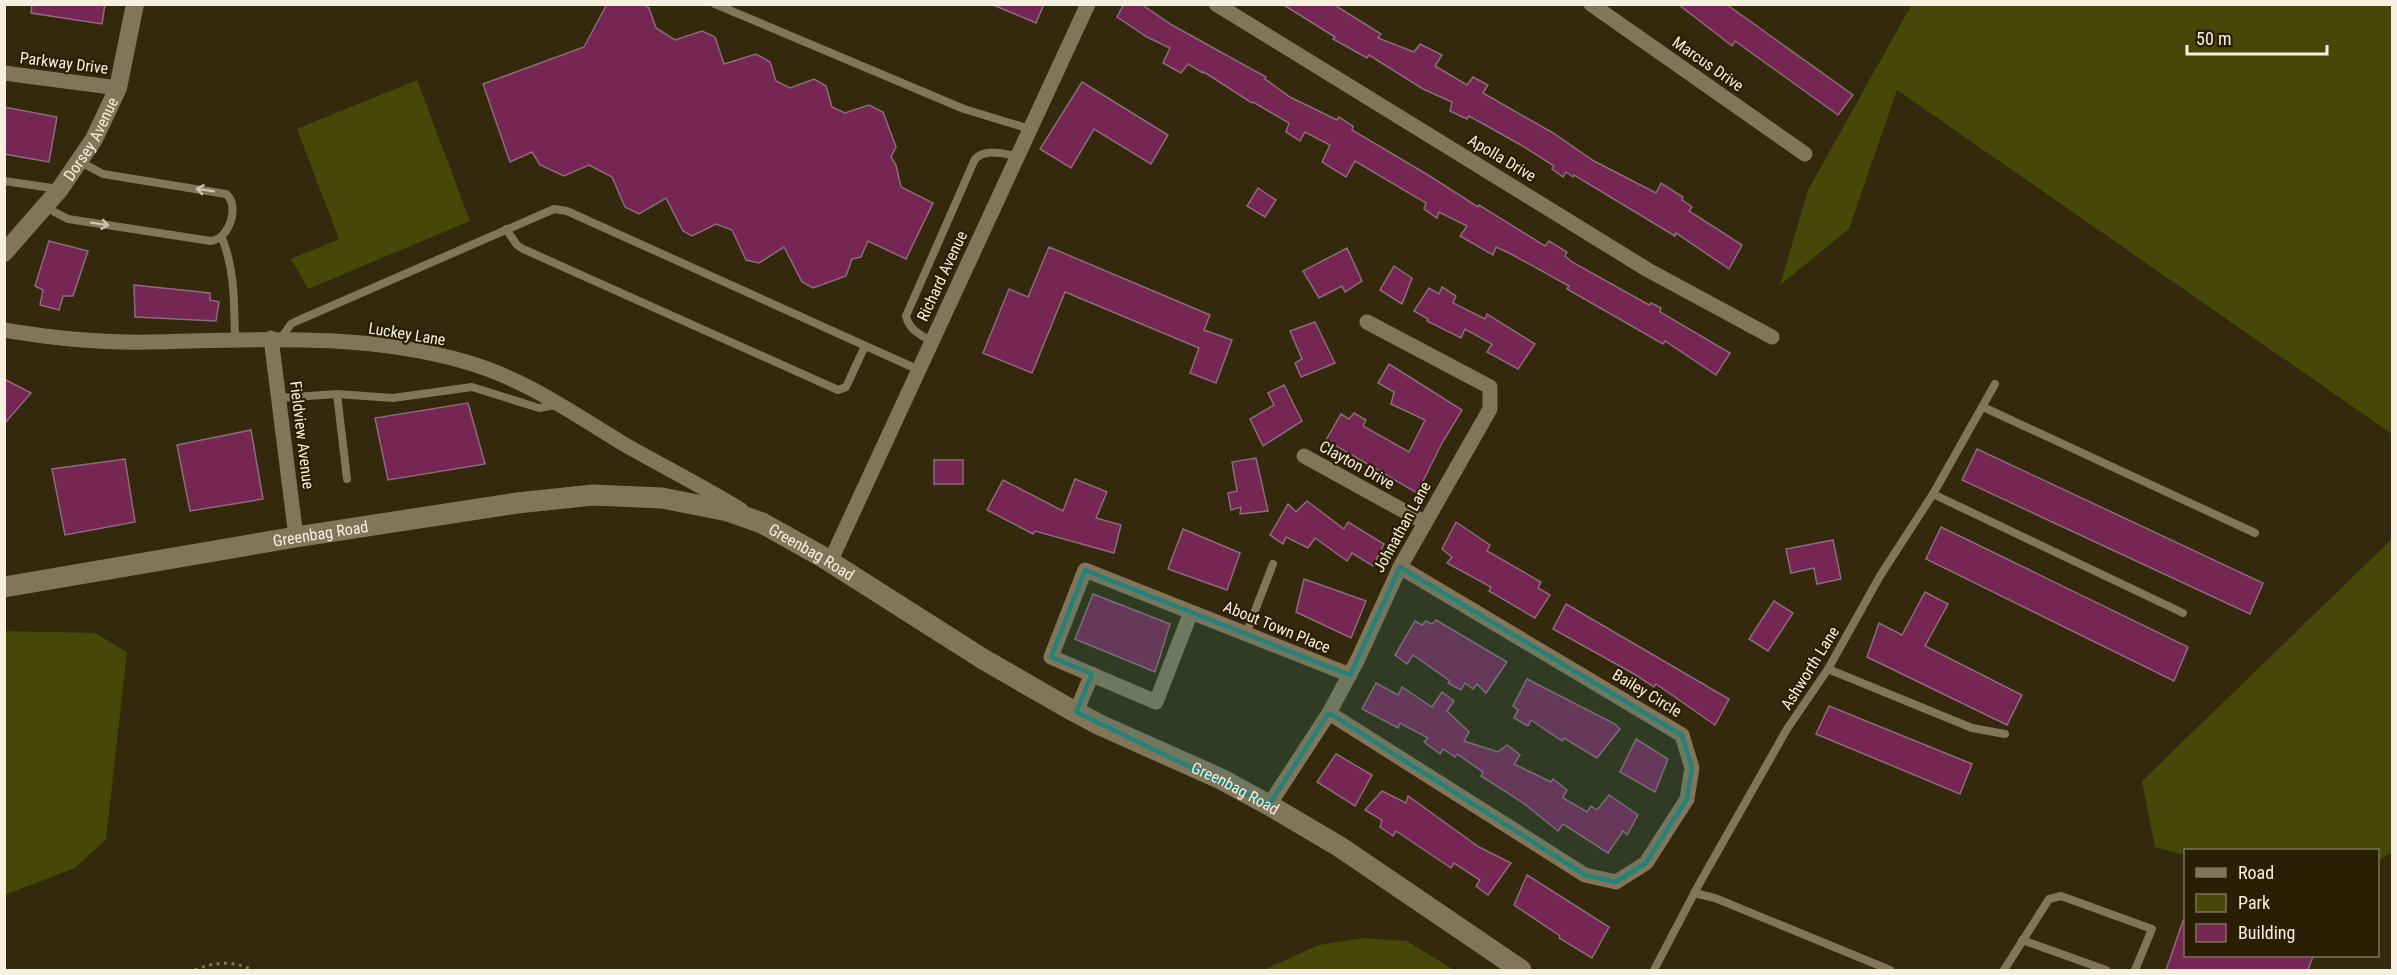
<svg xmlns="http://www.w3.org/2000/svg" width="2397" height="975" viewBox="0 0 2397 975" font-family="'Roboto Condensed',sans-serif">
<rect width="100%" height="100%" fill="#34280d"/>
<!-- green -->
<g fill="#454806">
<path d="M 1912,4 L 2392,5 L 2392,434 L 1897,90 L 1849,229 L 1780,285 L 1808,190 Z"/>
<path d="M 417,80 L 470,221 L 308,289 L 291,259 L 339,239 L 297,129 Z"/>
<path d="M 2392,539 L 2392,853 L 2378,860 L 2378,850 L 2186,850 L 2185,855 L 2155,847 L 2142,781 Z"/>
<path d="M 5,631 L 95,633 L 127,652 L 106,839 L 75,868 L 5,895 Z"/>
<path d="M 1362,938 L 1407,941 L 1454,970 L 1263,970 L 1319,945 Z"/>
</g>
<!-- building -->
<g fill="#762653" stroke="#8b6c7a" stroke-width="1.5">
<path d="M 32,4 L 105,4 L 102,24 L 31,13 Z"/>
<path d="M 607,4 L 643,4 L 649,8 L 656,28 L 675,40 L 702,31 L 715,37 L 724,64 L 756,54 L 770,62 L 776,81 L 790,88 L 814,79 L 826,86 L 832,107 L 845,113 L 869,105 L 883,112 L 896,147 L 891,157 L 896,165 L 901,187 L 933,203 L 906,259 L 868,241 L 861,257 L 852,259 L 846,276 L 813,288 L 802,282 L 784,247 L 759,263 L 746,260 L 732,230 L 716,224 L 692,236 L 683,231 L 666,198 L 639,214 L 625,207 L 612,177 L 589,165 L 564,176 L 540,165 L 532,152 L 510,162 L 483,84 L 584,47 Z"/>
<path d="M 991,4 L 1044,4 L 1036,23 Z"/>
<path d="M 1124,4 L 1141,4 L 1172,25 L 1266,77 L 1265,79 L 1290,97 L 1337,120 L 1339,117 L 1353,126 L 1352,130 L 1428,175 L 1478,207 L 1479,205 L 1545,246 L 1549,241 L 1567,252 L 1565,256 L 1572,262 L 1649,305 L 1651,303 L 1661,308 L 1660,312 L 1730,353 L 1716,375 L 1665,341 L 1663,344 L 1567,289 L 1569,286 L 1511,254 L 1496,247 L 1493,255 L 1460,236 L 1467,226 L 1439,212 L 1437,218 L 1424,209 L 1426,203 L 1355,161 L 1346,177 L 1322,162 L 1330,145 L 1305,132 L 1300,141 L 1286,132 L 1289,123 L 1253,102 L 1252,103 L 1204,72 L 1203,73 L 1188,64 L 1181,73 L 1163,63 L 1170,48 L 1147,37 L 1117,17 Z"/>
<path d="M 1282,4 L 1333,4 L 1381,34 L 1378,38 L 1414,52 L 1420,44 L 1442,55 L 1435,66 L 1467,85 L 1473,77 L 1488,85 L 1483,93 L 1553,133 L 1594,161 L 1656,193 L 1661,183 L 1683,197 L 1682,200 L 1692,207 L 1689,211 L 1742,245 L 1729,269 L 1676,233 L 1675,236 L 1574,175 L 1573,177 L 1566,172 L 1563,177 L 1552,169 L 1554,166 L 1521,145 L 1469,116 L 1467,119 L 1450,111 L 1452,102 L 1423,89 L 1369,55 L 1367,58 L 1333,39 L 1335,37 Z"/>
<path d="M 1678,4 L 1726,4 L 1853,95 L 1838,115 L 1735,41 L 1732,46 Z"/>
<path d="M 1082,82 L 1168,135 L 1151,164 L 1094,129 L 1071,168 L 1040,149 Z"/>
<path d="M 4,107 L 57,117 L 49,162 L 4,154 Z"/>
<path d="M 1258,188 L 1276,200 L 1265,217 L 1247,206 Z"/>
<path d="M 49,241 L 88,251 L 73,296 L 63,296 L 59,310 L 40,305 L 43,290 L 35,286 Z"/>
<path d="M 1049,247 L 1210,315 L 1204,330 L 1232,340 L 1216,383 L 1190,373 L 1199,348 L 1065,292 L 1032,373 L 983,353 L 1009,289 L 1028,297 Z"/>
<path d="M 1347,248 L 1362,281 L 1345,292 L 1342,286 L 1319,298 L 1303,271 Z"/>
<path d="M 1394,266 L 1412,278 L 1402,304 L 1380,290 Z"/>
<path d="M 134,285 L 210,293 L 210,300 L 219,302 L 216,321 L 135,317 Z"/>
<path d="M 1442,287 L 1456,296 L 1453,303 L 1485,319 L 1487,314 L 1535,344 L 1518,369 L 1487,352 L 1492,344 L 1465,329 L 1461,338 L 1427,321 L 1428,319 L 1414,311 L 1429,288 L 1439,294 Z"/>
<path d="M 1315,322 L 1335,363 L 1301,377 L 1295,363 L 1302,359 L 1290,331 Z"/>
<path d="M 1389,364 L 1462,410 L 1442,443 L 1417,493 L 1326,440 L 1341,414 L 1349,419 L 1354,413 L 1366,420 L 1363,426 L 1409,452 L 1425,420 L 1391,404 L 1394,392 L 1378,383 Z"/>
<path d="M 4,379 L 31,393 L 4,424 Z"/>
<path d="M 1284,385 L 1302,421 L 1263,446 L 1250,419 L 1274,405 L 1268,393 Z"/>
<path d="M 468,403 L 485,464 L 388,480 L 375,418 Z"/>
<path d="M 251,430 L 263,499 L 190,511 L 177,445 Z"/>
<path d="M 1977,449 L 2263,583 L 2250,614 L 1962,480 Z"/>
<path d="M 1256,458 L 1268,511 L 1240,514 L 1241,507 L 1231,510 L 1228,493 L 1237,491 L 1232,462 Z"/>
<path d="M 125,459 L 135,522 L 65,535 L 52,469 Z"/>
<rect x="934" y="460" width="29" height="24"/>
<path d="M 1075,479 L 1107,492 L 1096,518 L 1121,525 L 1114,553 L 1035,531 L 1033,534 L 987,510 L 1003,480 L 1063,511 Z"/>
<path d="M 1307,501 L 1344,529 L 1348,522 L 1384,544 L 1373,566 L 1352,553 L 1347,561 L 1315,538 L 1308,548 L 1286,537 L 1283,544 L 1270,535 L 1288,504 L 1296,512 Z"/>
<path d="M 1456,522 L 1490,545 L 1487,551 L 1541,582 L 1538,588 L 1550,595 L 1535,618 L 1489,591 L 1491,587 L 1447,563 L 1452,557 L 1442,549 Z"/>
<path d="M 1941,527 L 2188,647 L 2174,681 L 1926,559 Z"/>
<path d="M 1183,529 L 1240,553 L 1227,590 L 1168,569 Z"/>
<path d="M 1833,540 L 1841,579 L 1817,584 L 1814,568 L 1791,573 L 1786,549 Z"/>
<path d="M 1304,579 L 1366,601 L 1351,638 L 1296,612 Z"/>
<path d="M 1925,592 L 1948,604 L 1925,646 L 2022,695 L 2007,725 L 1867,657 L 1879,623 L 1902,635 Z"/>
<path d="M 1093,594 L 1170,624 L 1155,672 L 1075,639 Z"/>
<path d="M 1774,601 L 1793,613 L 1768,651 L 1749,639 Z"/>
<path d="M 1566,604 L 1729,699 L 1715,725 L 1656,684 L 1654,687 L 1634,674 L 1553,629 Z"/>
<path d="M 1436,620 L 1507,662 L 1486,693 L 1477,684 L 1473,689 L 1465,683 L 1461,690 L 1448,683 L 1450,681 L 1413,655 L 1407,664 L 1395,655 L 1415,621 L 1422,625 L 1426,621 L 1432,624 Z"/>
<path d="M 1527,679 L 1615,724 L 1620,729 L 1597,758 L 1564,738 L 1562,741 L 1531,720 L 1528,726 L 1514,718 L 1518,710 L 1513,706 Z"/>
<path d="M 1376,683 L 1398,695 L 1402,687 L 1432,707 L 1442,692 L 1454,701 L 1447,711 L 1469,732 L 1464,741 L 1498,752 L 1507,745 L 1520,755 L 1514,764 L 1551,782 L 1553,779 L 1567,790 L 1563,798 L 1587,812 L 1591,806 L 1597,810 L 1609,795 L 1638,815 L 1627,835 L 1623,831 L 1608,853 L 1563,824 L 1558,831 L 1522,802 L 1481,776 L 1483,772 L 1457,754 L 1455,757 L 1443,749 L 1440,754 L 1424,742 L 1428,738 L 1400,723 L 1398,728 L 1362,709 Z"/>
<path d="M 1829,706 L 1972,764 L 1960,794 L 1816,734 Z"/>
<path d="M 1636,739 L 1668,759 L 1655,792 L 1620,772 Z"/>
<path d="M 1336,754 L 1372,775 L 1355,806 L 1317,782 Z"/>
<path d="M 1382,791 L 1406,803 L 1408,796 L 1479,847 L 1511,863 L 1488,895 L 1476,886 L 1480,880 L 1454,863 L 1451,868 L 1396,831 L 1393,836 L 1380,827 L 1382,820 L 1365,810 Z"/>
<path d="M 1527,875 L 1609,927 L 1592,958 L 1559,938 L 1560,936 L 1514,905 Z"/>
<path d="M 2183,921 L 2186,922 L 2186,956 L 2313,956 L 2308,970 L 2166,970 Z"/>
</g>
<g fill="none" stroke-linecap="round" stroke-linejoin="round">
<!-- path -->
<path stroke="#7f745d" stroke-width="3" stroke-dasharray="3 4.5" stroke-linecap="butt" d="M 195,970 C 216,961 232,961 253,970"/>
<!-- service -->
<g stroke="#837559" stroke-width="8">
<path d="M 715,4 L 964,109 L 1030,129"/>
<path d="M 4,181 L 59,189"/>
<path d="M 45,207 L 68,219 L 211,241 C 230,239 240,205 226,194 L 103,174 L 79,161"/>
<path d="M 506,229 L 517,245 L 523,249 L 838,390 L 846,387 L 865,346"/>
<path d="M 222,238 C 235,270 234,304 235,338"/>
<path d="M 281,338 L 291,324 L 297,321 L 554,209 L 567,211 L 919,370"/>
<path d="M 932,342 C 920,334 909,330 906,316 L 975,159 C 987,148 1003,154 1018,156"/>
<path d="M 337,394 L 393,398 L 472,387 L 539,408 L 556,405"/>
<path d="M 280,398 L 337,394 L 347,479"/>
<path d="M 1983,407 L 2255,533"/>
<path d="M 1933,494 L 2183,613"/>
<path d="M 1246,634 L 1273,564"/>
<path d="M 1828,669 L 1972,728 L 2005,734"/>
<path d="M 1694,893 L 1715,898 L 1890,970"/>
<path d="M 2022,940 L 2106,970"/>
<path d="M 1654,970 L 1698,886 L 1787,729 L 1828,669 L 1880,576 L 1933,494 L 1995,384"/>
<path d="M 2004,970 L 2049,899 L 2061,896 L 2152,929 L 2135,970"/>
</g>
<!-- minor -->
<g stroke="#837559" stroke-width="15">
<path d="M 1216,4 L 1648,270 L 1772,337"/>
<path d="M 1591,4 L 1805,154"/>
<path d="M 4,73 L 118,88"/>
<path d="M 4,330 C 51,338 102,343 149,342 C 254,340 363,332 466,362 C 523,378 571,412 622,443 C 662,466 702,486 741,510"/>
<path d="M 271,338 L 296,537"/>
<path d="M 1304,456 L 1424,522"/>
<path d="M 830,562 L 1088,4"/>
<path d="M 1191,612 L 1156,702 L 1051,657 L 1085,570 L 1350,675"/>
<path d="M 1076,712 L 1092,674"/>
<path d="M 1329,713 L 1585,875 L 1616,882 L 1646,863 L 1687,799 L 1692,768 L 1682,735 L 1400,567"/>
<path d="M 1269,805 L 1329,713 L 1358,659 L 1400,567 L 1490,409 L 1490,387 L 1367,322"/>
</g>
<!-- tertiary -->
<path stroke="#837559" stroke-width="18" id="s1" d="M 4,253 L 60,189 L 94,139 L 118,88 L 135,4"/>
<!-- secondary -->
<path stroke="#837559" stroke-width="21" id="s2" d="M 4,587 L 296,537 L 517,503 L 593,495 L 662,498 L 728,511 L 762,523 L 821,556 L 983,659 L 1068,708 L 1100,725 L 1221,779 L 1269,805 L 1340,847 L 1521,970"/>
</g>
<!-- one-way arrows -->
<defs><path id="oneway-shaft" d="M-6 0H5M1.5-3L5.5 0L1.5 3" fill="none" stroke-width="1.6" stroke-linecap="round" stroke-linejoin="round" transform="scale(1.5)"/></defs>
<g stroke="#cec4b0">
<use href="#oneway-shaft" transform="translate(205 190) rotate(-171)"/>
<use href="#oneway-shaft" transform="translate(100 224) rotate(9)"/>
</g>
<!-- marked area -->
<path fill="#268279" fill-opacity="0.2" stroke="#268279" stroke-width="4.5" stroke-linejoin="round" d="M 1400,567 L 1682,735 L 1692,768 L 1687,799 L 1646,863 L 1616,882 L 1585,875 L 1329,713 L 1269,805 L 1076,712 L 1092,674 L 1051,657 L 1085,570 L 1350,675 Z"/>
<g text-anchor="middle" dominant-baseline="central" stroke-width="4.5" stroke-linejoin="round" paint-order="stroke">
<!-- street labels -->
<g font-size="16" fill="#f7efdf" stroke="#2a1e04">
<text transform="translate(64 63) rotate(7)">Parkway Drive</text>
<text transform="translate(1708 64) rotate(35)">Marcus Drive</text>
<text stroke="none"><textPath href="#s1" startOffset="144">Dorsey Avenue</textPath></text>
<text transform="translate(1502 158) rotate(31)">Apolla Drive</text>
<text transform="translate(942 276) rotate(-65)">Richard Avenue</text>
<text transform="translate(407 334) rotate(9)">Luckey Lane</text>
<text transform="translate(302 435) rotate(83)">Fieldview Avenue</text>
<text transform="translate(1357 465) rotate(29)">Clayton Drive</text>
<text transform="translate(1402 527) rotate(-61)">Johnathan Lane</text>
<text stroke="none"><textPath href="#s2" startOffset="321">Greenbag Road</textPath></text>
<text stroke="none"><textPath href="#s2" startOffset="826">Greenbag Road</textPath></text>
<text transform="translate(1277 627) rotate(22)">About Town Place</text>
<text transform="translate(1810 668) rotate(-58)">Ashworth Lane</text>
<text transform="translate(1647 693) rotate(31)">Bailey Circle</text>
<text stroke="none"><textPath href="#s2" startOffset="1312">Greenbag Road</textPath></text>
</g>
</g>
<!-- border -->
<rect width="2397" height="975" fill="none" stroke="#f7efdf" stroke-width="12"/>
<!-- legend -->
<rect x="2184" y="849" width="195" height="108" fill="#2a1e04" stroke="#7c725c" stroke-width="1.5"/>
<rect x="2196" y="868" width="30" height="9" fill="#837559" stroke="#7c725c" stroke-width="1.5"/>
<text x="2238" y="879" font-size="18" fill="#f7efdf">Road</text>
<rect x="2196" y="894" width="30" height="18" fill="#454806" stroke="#7c725c" stroke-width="1.5"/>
<text x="2238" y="909" font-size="18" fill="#f7efdf">Park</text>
<rect x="2196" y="924" width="30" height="18" fill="#762653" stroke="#7c725c" stroke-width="1.5"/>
<text x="2238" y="939" font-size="18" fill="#f7efdf">Building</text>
<!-- scale -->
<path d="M2187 45v9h140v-9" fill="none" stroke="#f7efdf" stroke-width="3"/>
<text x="2196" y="45" font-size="18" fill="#f7efdf" stroke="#2a1e04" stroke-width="4.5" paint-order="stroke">50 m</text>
</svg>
